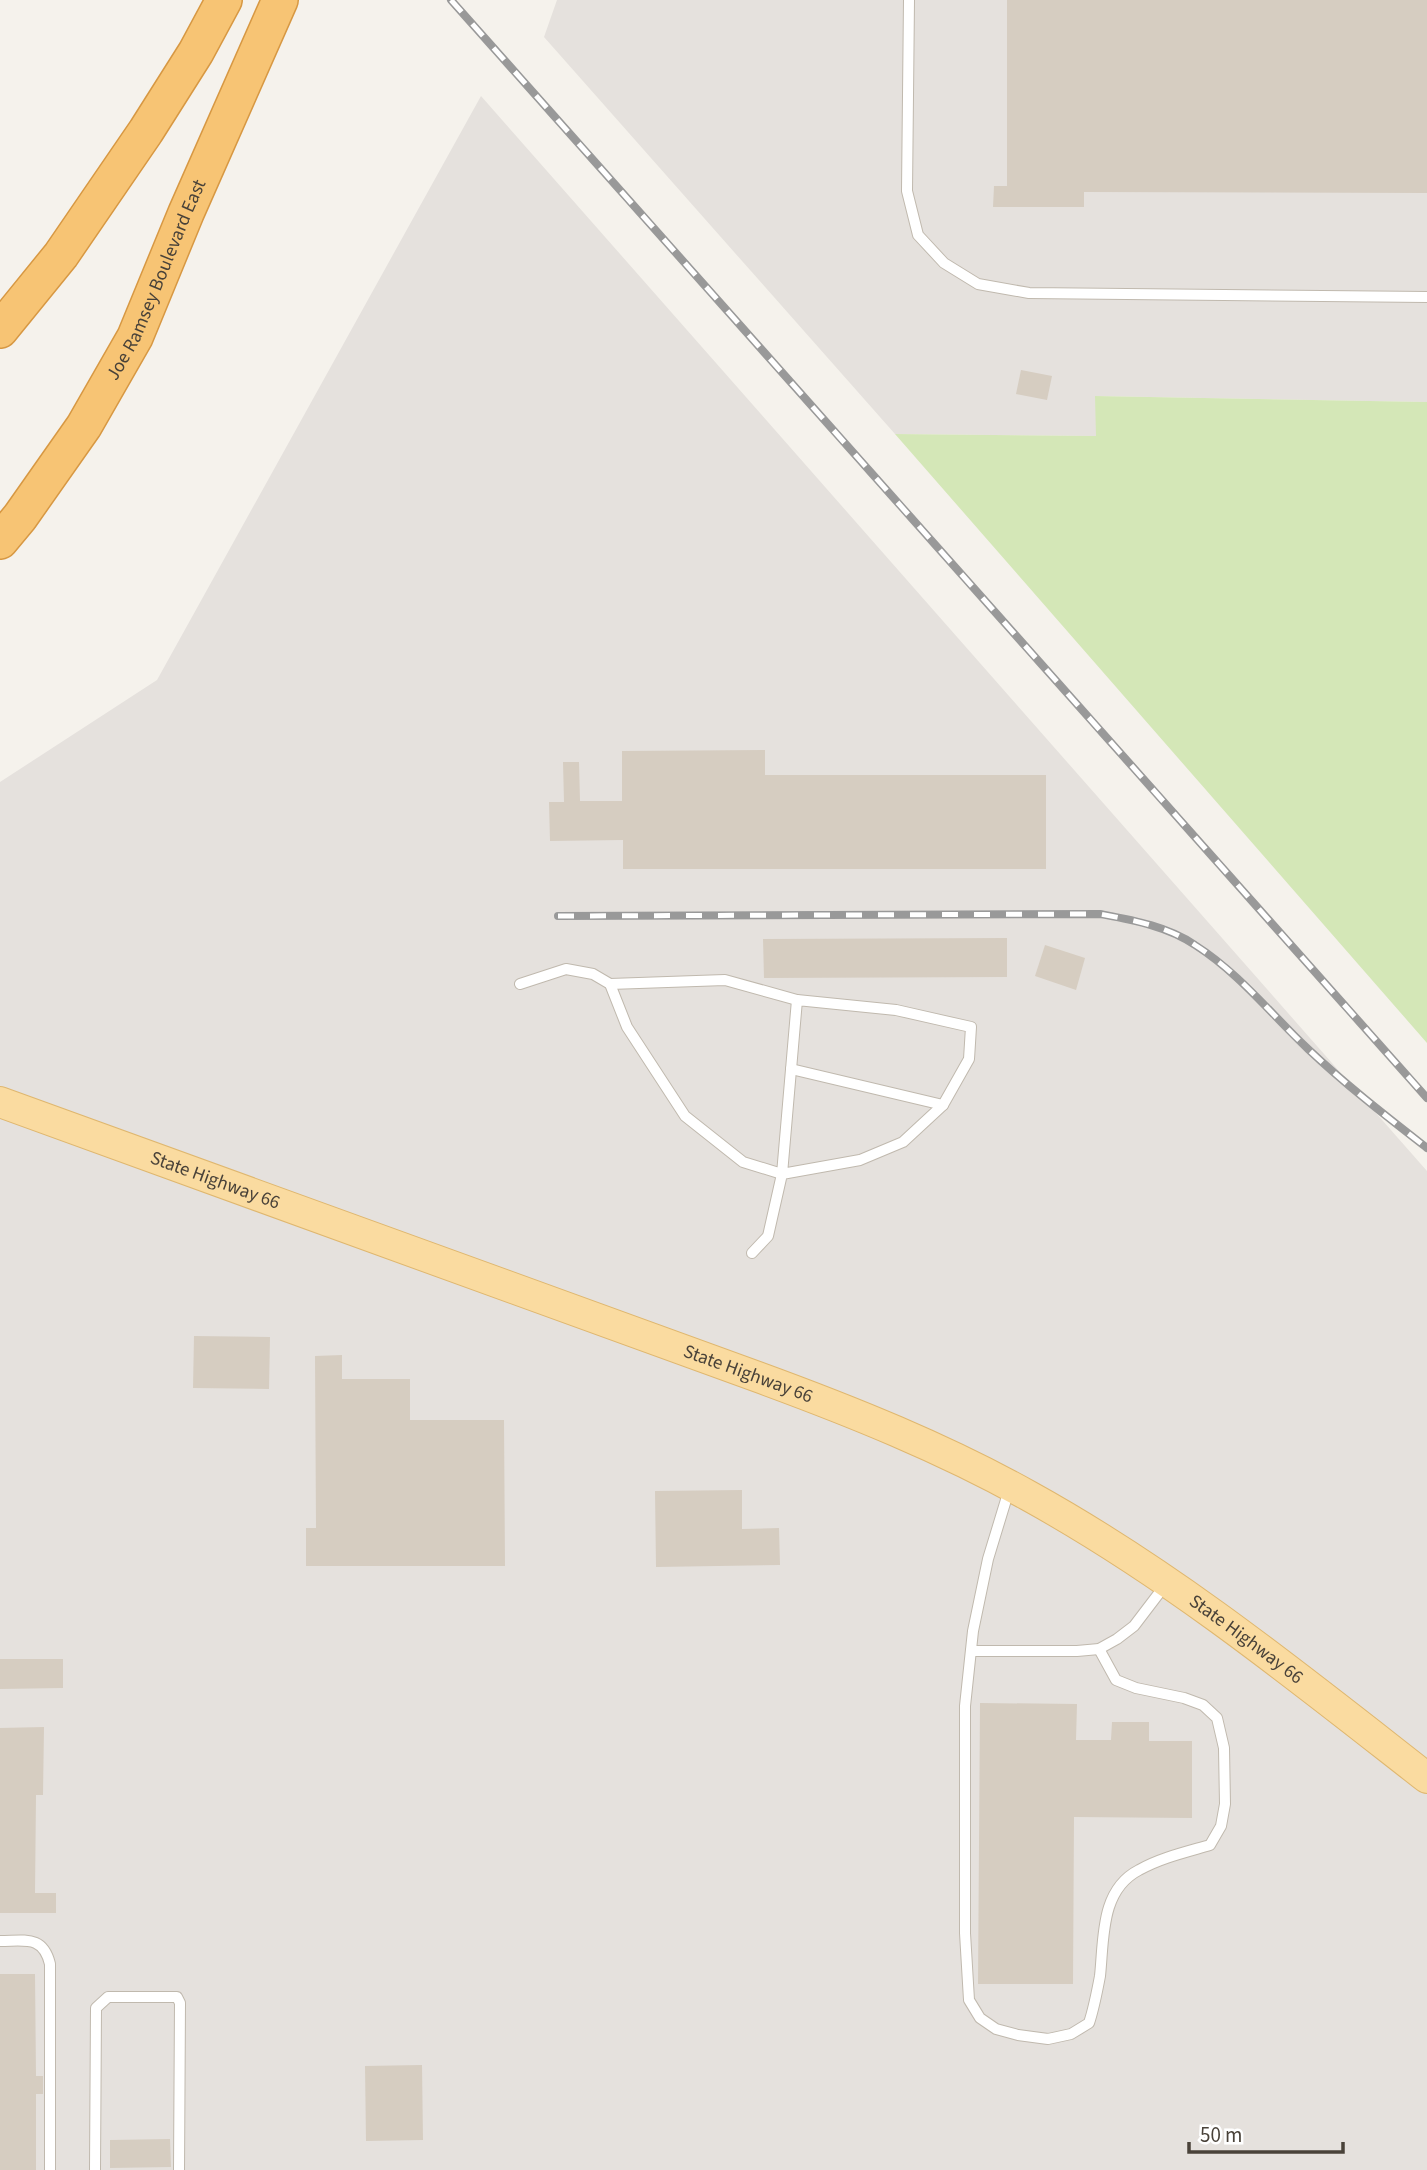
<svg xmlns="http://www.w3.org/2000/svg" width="1427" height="2170" viewBox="0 0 1427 2170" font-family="'Source Sans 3',sans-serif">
<rect width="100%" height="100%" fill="#f5f2ec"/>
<!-- industrial -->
<g fill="#e5e1dd">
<path d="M 557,0 L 1427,0 L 1427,402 L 1096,396 L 1096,436 L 895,434 L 544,37 Z"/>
<path d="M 481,96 L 1427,1171 L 1427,2170 L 0,2170 L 0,782 L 157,680 Z"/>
</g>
<!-- green -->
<path fill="#d4e7b7" d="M 1095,396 L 1427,402 L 1427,1043 L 895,434 L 1096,436 Z"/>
<!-- building -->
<g fill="#d6cdc1">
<path d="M 1007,0 L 1427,0 L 1427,193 L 1084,192 L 1084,207 L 993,207 L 994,186 L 1007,186 Z"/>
<path d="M 1021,370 L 1052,376 L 1047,400 L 1016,394 Z"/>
<path d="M 765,750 L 765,775 L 1046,775 L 1046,869 L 623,869 L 623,840 L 550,841 L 549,802 L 564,802 L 563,762 L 579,762 L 580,801 L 622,801 L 622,751 Z"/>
<path d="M 1007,938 L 1007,977 L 764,978 L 763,939 Z"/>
<path d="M 1045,945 L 1085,958 L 1076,990 L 1035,976 Z"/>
<path d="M 194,1336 L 270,1337 L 269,1389 L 193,1388 Z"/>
<path d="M 342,1355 L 342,1379 L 410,1379 L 410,1420 L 504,1420 L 505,1566 L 306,1566 L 306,1528 L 316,1528 L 315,1356 Z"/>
<path d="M 742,1490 L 742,1529 L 779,1528 L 780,1565 L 656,1567 L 655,1491 Z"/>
<path d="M 0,1659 L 63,1659 L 63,1688 L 0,1689 Z"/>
<path d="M 980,1703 L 1077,1704 L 1076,1740 L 1111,1740 L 1112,1722 L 1149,1722 L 1149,1741 L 1192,1741 L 1192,1818 L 1074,1817 L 1073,1984 L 978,1984 Z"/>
<path d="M 44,1727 L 43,1795 L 36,1795 L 35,1893 L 56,1893 L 56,1913 L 0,1913 L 0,1728 Z"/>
<path d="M 0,1974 L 35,1974 L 36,2076 L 43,2076 L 43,2094 L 36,2094 L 36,2170 L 0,2170 Z"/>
<path d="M 422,2065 L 423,2140 L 366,2141 L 365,2066 Z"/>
<path d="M 170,2139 L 171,2167 L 110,2168 L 110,2140 Z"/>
</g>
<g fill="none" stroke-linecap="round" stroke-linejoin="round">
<!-- lane casing -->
<g stroke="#c0b9ae" stroke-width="12">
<g id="lane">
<path d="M 909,0 L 907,191 L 918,235 L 944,263 L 978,284 L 1029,293 L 1427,297"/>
<path d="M 520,984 L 566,969 L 593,974 L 610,984 L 627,1027 L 685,1116 L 743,1162 L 782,1174 L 860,1160 L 903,1142 L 943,1105 L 969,1059 L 971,1027 L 896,1010 L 797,1000 L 782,1174 L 768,1236 L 752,1253"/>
<path d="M 610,984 L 725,980 L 797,1000"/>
<path d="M 791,1069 L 943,1105"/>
<path d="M 1009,1490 L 988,1559 L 973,1631 L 965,1706 L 965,1933 L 969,2000 L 980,2018 L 996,2029 L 1018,2035 L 1048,2039 L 1071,2034 L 1089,2023 C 1094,2008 1097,1992 1100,1976 C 1104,1939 1100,1890 1139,1870 C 1160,1858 1186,1852 1210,1845 L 1221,1826 L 1225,1804 L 1224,1748 L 1217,1718 L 1203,1705 L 1184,1698 L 1136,1688 L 1116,1680 L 1099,1649"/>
<path d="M 971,1651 L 1077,1651 L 1099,1649 L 1117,1639 L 1134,1626 L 1166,1584"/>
<path d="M 0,1941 C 25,1941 43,1935 50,1964 L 50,2170"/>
<path d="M 95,2170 L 96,2008 L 108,1997 L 177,1997 L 180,2003 L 179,2170"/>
</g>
</g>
<!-- primary casing -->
<g stroke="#dfb76f" stroke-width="32">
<g id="primary">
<path id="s1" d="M 0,1102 L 758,1377 C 851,1411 943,1448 1029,1496 C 1172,1575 1299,1678 1427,1778"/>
</g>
</g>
<!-- highway casing -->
<g stroke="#d79843" stroke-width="38">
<g id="highway">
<path d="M 0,330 L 61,255 L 146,131 L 196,52 L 224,0"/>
<path id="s2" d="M 0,541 L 20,517 L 84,426 L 135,337 L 186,213 L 280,0"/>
</g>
</g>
<!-- lane -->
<use href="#lane" stroke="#fff" stroke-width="10"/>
<!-- primary -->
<use href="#primary" stroke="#fadba0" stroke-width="30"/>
<!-- highway -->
<use href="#highway" stroke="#f7c474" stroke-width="35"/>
<!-- rail casing -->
<g stroke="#999" stroke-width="8">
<g id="rail">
<path d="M 451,0 L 1427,1098"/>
<path d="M 558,916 L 1100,914 C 1132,920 1167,926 1195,945 C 1239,973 1271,1014 1308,1049 C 1346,1085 1386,1116 1427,1148"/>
</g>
</g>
<!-- rail -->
<use href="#rail" stroke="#fff" stroke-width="5" stroke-dasharray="16" stroke-linecap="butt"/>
</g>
<g text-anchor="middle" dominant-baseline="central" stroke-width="5" stroke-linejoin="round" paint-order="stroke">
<!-- street labels -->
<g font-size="19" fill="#494239" stroke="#fff">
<text stroke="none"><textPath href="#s2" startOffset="306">Joe Ramsey Boulevard East</textPath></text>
<text stroke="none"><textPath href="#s1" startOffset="229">State Highway 66</textPath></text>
<text stroke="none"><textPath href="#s1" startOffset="796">State Highway 66</textPath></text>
<text stroke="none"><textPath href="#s1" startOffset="1363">State Highway 66</textPath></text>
</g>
</g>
<!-- scale -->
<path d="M1189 2142v10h154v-10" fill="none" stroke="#494239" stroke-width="3.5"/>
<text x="1200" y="2142" font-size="21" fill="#494239" stroke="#ffffff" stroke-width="5" paint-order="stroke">50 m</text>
</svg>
